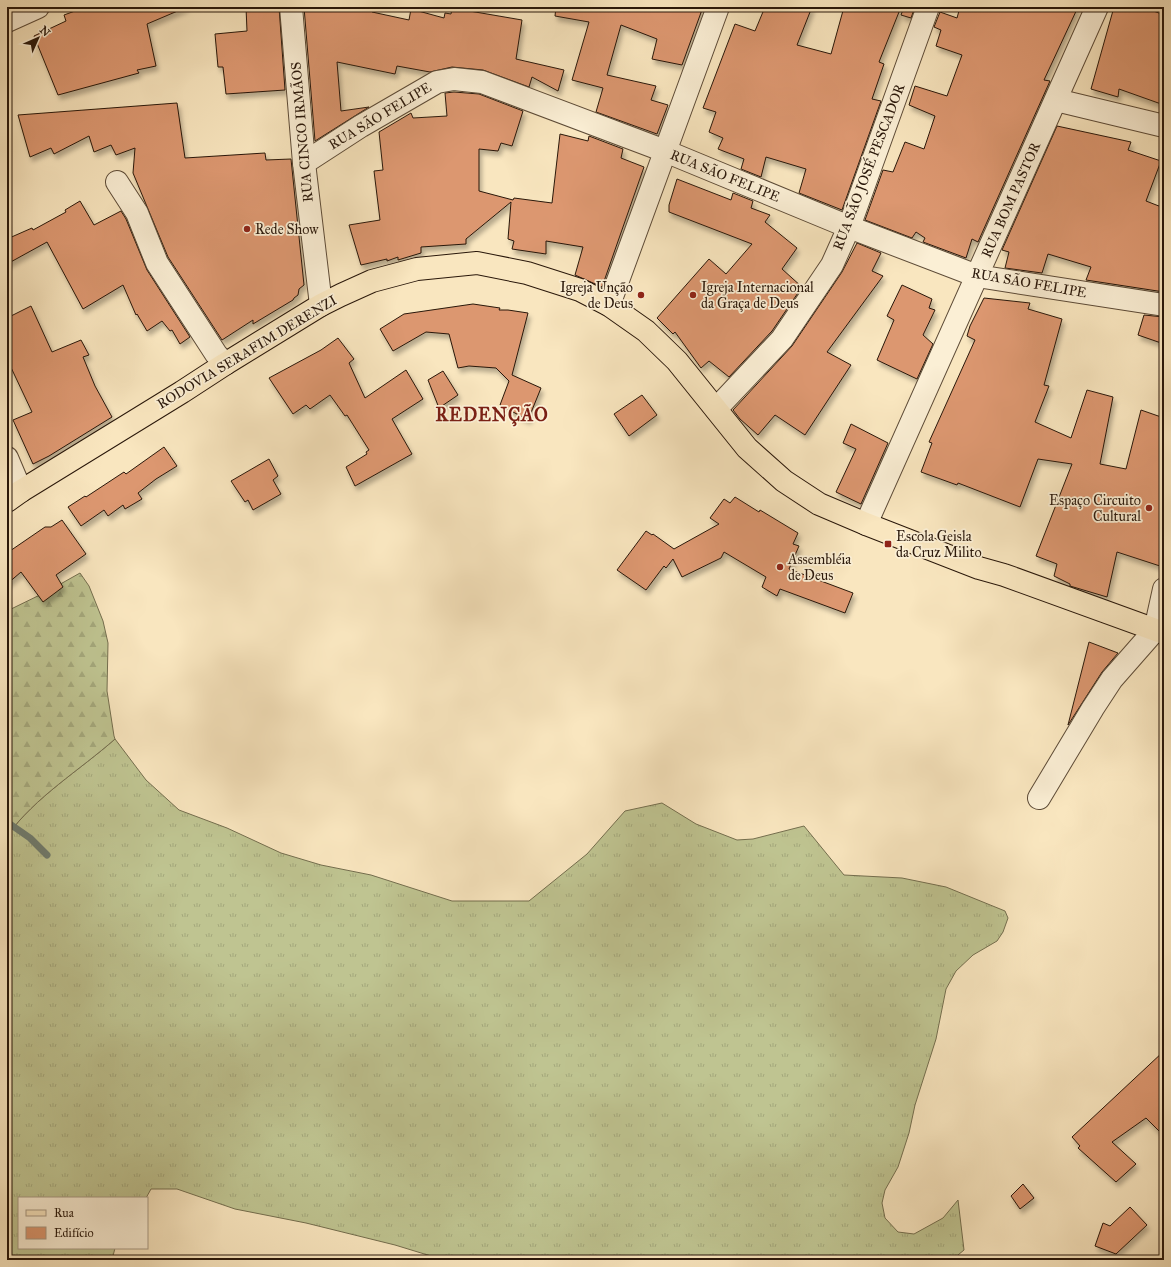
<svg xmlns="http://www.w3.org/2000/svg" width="1171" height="1267" viewBox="0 0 1171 1267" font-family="'IM FELL Great Primer',serif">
<defs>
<pattern id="grass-tufts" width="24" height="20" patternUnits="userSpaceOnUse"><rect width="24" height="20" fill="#bfc491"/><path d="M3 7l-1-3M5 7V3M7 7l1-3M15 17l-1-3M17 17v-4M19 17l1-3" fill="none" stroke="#a4a87c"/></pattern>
<pattern id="forest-firs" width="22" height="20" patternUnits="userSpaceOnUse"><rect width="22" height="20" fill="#bfc491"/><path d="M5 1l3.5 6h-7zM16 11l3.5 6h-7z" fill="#a4a87c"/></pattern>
<filter id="shadow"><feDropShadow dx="2.5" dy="4.5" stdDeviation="2" flood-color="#0004"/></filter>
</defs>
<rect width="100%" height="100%" fill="#f9e6bf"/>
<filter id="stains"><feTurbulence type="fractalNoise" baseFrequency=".005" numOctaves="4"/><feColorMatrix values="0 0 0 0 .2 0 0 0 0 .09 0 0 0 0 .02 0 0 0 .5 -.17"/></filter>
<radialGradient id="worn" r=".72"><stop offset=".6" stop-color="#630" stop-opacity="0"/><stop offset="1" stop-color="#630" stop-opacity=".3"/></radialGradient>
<!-- grass -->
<path fill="url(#grass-tufts)" stroke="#746e4e" d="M 115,739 L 146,780 L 179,810 L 227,828 L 281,853 L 321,865 L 371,875 L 452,901 L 529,901 L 587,854 L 625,811 L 662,803 L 696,824 L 737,840 L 753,839 L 804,826 L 844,875 L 902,878 L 946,887 L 1005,911 L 1008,918 L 1003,932 L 997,941 L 973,955 L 956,971 L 946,989 L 936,1039 L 915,1105 L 909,1133 L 898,1167 L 885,1190 L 882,1203 L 885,1218 L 898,1232 L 914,1234 L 943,1218 L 958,1200 L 964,1250 L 952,1260 L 444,1260 L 395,1245 L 306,1223 L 235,1209 L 177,1189 L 151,1189 L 146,1198 L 19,1198 L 19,1248 L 115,1248 L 112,1260 L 7,1260 L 7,836 C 35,797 80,770 115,739 Z"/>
<!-- forest -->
<path fill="url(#forest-firs)" stroke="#746e4e" d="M 80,573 L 89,586 L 103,621 L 108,643 L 107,691 L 114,736 L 115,739 C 80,770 35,797 7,836 L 7,611 L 48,591 Z"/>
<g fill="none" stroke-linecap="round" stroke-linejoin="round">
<!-- stream -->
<path stroke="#6f7c6f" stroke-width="7" d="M 7,822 L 30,838 L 47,855"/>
</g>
<!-- building -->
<g fill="#dc976f" stroke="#29170a" filter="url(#shadow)">
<path d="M 86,7 L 187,7 L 147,24 L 156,66 L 137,70 L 139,73 L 58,95 L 34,36 L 66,21 L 64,15 Z"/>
<path d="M 246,7 L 279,7 L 285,90 L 226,94 L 223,67 L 218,67 L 215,34 L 247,31 Z"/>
<path d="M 304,7 L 373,7 L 372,12 L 409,20 L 411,9 L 444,18 L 445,13 L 451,14 L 452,8 L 522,20 L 516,59 L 564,70 L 558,91 L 532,77 L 529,87 L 483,70 L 452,67 L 430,72 L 397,66 L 395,74 L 337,62 L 341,111 L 369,107 L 315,141 Z"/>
<path d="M 556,7 L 703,7 L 682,65 L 652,59 L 657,39 L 621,25 L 607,75 L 656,86 L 651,100 L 668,105 L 657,134 L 596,112 L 603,88 L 572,80 L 589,22 L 555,16 Z"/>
<path d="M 765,7 L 812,7 L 797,45 L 831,54 L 844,7 L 901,7 L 879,62 L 884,64 L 872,99 L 881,101 L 842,210 L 799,193 L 806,169 L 766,157 L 761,177 L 741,169 L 744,159 L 718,149 L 723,138 L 709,132 L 716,112 L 703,108 L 735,24 L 755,31 Z"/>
<path d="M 904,7 L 915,7 L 911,18 L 901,15 Z"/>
<path d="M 960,7 L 1078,7 L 1044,80 L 1050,81 L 978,242 L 972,239 L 966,258 L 923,242 L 925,238 L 916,232 L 912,238 L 865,220 L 883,170 L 893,172 L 905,142 L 924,149 L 935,116 L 909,105 L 915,86 L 947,96 L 962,55 L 936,46 L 941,30 L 934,27 L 940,12 L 957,18 Z"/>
<path d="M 1114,7 L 1143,7 L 1164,15 L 1164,105 L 1119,89 L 1118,97 L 1091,89 Z"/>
<path d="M 454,92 L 479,94 L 523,111 L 512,146 L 501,143 L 498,151 L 479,149 L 479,191 L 513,200 L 514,198 L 552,203 L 560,134 L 588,141 L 589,136 L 623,149 L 621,158 L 644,167 L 602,287 L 575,275 L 583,247 L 546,241 L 546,254 L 512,249 L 514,241 L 508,239 L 511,202 L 466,239 L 466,244 L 421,247 L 421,253 L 398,260 L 398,257 L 387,261 L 387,259 L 361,265 L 349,225 L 380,220 L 374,171 L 383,170 L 379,132 L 411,113 L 413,118 L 447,116 L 445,93 Z"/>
<path d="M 177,103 L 185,158 L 265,153 L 266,160 L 291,159 L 304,285 L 299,289 L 298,295 L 294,298 L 293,300 L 253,324 L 253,320 L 222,340 L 168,257 L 133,173 L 135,148 L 116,155 L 111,145 L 94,152 L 89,136 L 54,154 L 51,148 L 30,157 L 18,115 Z"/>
<path d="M 1057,126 L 1131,142 L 1128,150 L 1161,161 L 1146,201 L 1164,208 L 1164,292 L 1086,280 L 1091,267 L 1048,254 L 1042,273 L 1005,268 L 1009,252 L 1002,250 Z"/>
<path d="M 677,179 L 731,200 L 733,193 L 753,201 L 751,208 L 770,215 L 765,222 L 797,248 L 782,269 L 802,287 L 772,331 L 729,377 L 709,361 L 701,368 L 675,332 L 673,334 L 657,318 L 709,259 L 726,274 L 752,244 L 669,212 L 669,205 Z"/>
<path d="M 80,201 L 94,225 L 121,211 L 126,219 L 147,270 L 190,337 L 180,344 L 172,330 L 170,331 L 162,321 L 147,331 L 137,314 L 136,315 L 123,285 L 83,309 L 47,242 L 7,264 L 7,239 L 32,228 L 33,230 L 66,212 L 65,210 Z"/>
<path d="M 857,243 L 881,253 L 872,271 L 883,276 L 827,352 L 851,365 L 805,435 L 775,415 L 758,435 L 740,419 L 733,410 L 792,346 L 842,272 Z"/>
<path d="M 902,285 L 932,299 L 929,308 L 935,310 L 923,335 L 933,344 L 917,379 L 877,360 L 894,320 L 887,316 Z"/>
<path d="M 984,298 L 1030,303 L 1028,309 L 1062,319 L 1044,385 L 1049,386 L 1035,422 L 1071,438 L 1087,390 L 1113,397 L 1100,464 L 1126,469 L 1141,410 L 1164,418 L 1164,548 L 1160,566 L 1117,552 L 1107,597 L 1070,586 L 1070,584 L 1054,576 L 1057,564 L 1036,556 L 1072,464 L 1038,459 L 1020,507 L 958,483 L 957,485 L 921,472 L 932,443 L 929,442 L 975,340 L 967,336 L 970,326 Z"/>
<path d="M 473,304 L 500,308 L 499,310 L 508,310 L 528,313 L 512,375 L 541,388 L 528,420 L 500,405 L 509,381 L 496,368 L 469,366 L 458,368 L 449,334 L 426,332 L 393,351 L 380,329 L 404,314 Z"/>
<path d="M 31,306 L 52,352 L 81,340 L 89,355 L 83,357 L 95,386 L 112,417 L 49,456 L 33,464 L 13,420 L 32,412 L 7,359 L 7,318 Z"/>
<path d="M 1144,315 L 1164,317 L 1164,344 L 1138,335 Z"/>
<path d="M 338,338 L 354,359 L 349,363 L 365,398 L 406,370 L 423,399 L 392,419 L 412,454 L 355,486 L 346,467 L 367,454 L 366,452 L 369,450 L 347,415 L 345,416 L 330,395 L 310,409 L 306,405 L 293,414 L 269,378 L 321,350 Z"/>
<path d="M 443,371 L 458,395 L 439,408 L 428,380 Z"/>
<path d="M 642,395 L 657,415 L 629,436 L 614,414 Z"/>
<path d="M 851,424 L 888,443 L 861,504 L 836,492 L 856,449 L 843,443 Z"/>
<path d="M 164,447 L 177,466 L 156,479 L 138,493 L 142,499 L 125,509 L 123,505 L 108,516 L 104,510 L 81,526 L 68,507 L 85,496 L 86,497 L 124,472 L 126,474 Z"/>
<path d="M 269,459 L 278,476 L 273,480 L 281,494 L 253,510 L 248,500 L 245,502 L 231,481 Z"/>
<path d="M 735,497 L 759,512 L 760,510 L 798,533 L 793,544 L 799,546 L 789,569 L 853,593 L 845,613 L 780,589 L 777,596 L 762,587 L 766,577 L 724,552 L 721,558 L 682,577 L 673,559 L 666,568 L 664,566 L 646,590 L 617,570 L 646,531 L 652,535 L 653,534 L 674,549 L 719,524 L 710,518 L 724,499 L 730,503 Z"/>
<path d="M 62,520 L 86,554 L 56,575 L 63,587 L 43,602 L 21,572 L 7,584 L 7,553 L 45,527 L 51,527 Z"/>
<path d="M 1089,642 L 1118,653 L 1102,672 L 1068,725 Z"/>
<path d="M 1164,1051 L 1164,1136 L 1146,1118 L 1112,1142 L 1136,1164 L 1116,1182 L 1078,1148 L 1080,1146 L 1072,1137 Z"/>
<path d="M 1023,1184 L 1034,1198 L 1020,1209 L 1011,1196 Z"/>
<path d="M 1130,1207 L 1147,1225 L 1116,1254 L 1095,1246 L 1103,1223 L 1110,1226 Z"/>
</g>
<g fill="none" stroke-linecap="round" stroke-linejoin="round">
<!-- minor casing -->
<g stroke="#5d4b37" stroke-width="24">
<g id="minor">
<path d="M 291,7 L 304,163 L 321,305"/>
<path d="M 7,21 L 38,7"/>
<path d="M 1056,100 L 1164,126"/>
<path d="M 304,163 L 361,126 L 437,82 L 454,79 L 482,82 L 665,151 L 849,227 L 977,276 L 1164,305"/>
<path d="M 117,182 L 137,213 L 157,263 L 216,354 L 225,364"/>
<path d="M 609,305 L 718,7"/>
<path d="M 716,409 L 782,339 L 832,265 L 849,227 L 928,7"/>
<path d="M 7,458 L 21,491"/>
<path d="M 866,524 L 1097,7"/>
<path d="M 1039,798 L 1093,708 L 1112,679 L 1155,630 L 1164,589"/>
</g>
</g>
<!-- major casing -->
<g stroke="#29170a" stroke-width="24">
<path id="major" d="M 7,501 L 21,491 L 182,392 L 225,364 L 321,305 L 341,295 L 372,281 L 417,269 L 477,263 L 527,273 L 580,290 L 609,305 L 646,331 L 677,361 L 747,448 L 784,481 L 819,504 L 866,524 L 979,568 L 1004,575 L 1164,633"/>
</g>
<!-- minor -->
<use href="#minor" stroke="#fbefd5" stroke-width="22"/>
<!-- major -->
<use href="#major" stroke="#f9e6bf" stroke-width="22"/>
</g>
<!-- markers -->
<g fill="#8f2418" stroke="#fbefd5" stroke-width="1.5">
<circle cx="247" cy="229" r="4"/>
<circle cx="641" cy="295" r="4"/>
<circle cx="693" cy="295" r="4"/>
<circle cx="1149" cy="508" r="4"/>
<rect x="884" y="540" width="8" height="8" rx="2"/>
<circle cx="780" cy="567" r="4"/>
</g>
<g text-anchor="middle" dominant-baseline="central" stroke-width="3.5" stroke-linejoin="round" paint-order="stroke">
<!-- street labels -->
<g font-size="14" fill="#29170a" stroke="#fbefd5">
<text transform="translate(380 116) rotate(-31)">RUA SÃO FELIPE</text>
<text transform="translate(302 132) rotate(-95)">RUA CINCO IRMÃOS</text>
<text transform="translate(869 167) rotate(-69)">RUA SÃO JOSÉ PESCADOR</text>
<text transform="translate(725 176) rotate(22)">RUA SÃO FELIPE</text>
<text transform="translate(1011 200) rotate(-66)">RUA BOM PASTOR</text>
<text transform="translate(1029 283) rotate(10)">RUA SÃO FELIPE</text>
<text transform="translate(247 352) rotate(-31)">RODOVIA SERAFIM DERENZI</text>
</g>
<!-- poi labels -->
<g font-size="14" fill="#29170a" stroke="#fbefd5" text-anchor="start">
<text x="255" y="229">Rede Show</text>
<text x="633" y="287" text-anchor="end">Igreja Unção<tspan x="633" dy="16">de Deus</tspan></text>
<text x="701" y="287">Igreja Internacional<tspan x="701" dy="16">da Graça de Deus</tspan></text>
<text x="1141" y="500" text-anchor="end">Espaço Circuito<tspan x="1141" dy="16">Cultural</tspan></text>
<text x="896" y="536">Escola Geisla<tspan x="896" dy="16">da Cruz Milito</tspan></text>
<text x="788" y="559">Assembléia<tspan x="788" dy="16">de Deus</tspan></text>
</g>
<!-- district labels -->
<g font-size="18" font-weight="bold" letter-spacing="1" fill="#7a1f14" stroke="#fbefd5">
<text x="492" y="415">REDENÇÃO</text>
</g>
</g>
<!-- margin -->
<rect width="1171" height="1267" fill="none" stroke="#f9e6bf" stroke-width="24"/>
<rect x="8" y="8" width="1155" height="1251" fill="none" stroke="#29170a" stroke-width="2"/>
<rect x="12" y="12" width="1147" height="1243" fill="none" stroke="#29170a"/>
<!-- legend -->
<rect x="18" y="1197" width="130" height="52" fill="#fbefd5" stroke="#a79984"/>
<rect x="26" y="1210" width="20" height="6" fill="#f9e6bf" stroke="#a79984"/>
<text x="54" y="1217" font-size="12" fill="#29170a">Rua</text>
<rect x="26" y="1227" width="20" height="12" fill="#dc976f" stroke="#a79984"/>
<text x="54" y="1237" font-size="12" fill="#29170a">Edifício</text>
<!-- north arrow -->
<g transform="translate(38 38) rotate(45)" stroke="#fbefd5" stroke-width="3" paint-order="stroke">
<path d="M0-3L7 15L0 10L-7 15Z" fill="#29170a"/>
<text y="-6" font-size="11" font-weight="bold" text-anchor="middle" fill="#29170a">N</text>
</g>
<rect width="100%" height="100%" filter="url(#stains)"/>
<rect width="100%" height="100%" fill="url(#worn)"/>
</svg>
